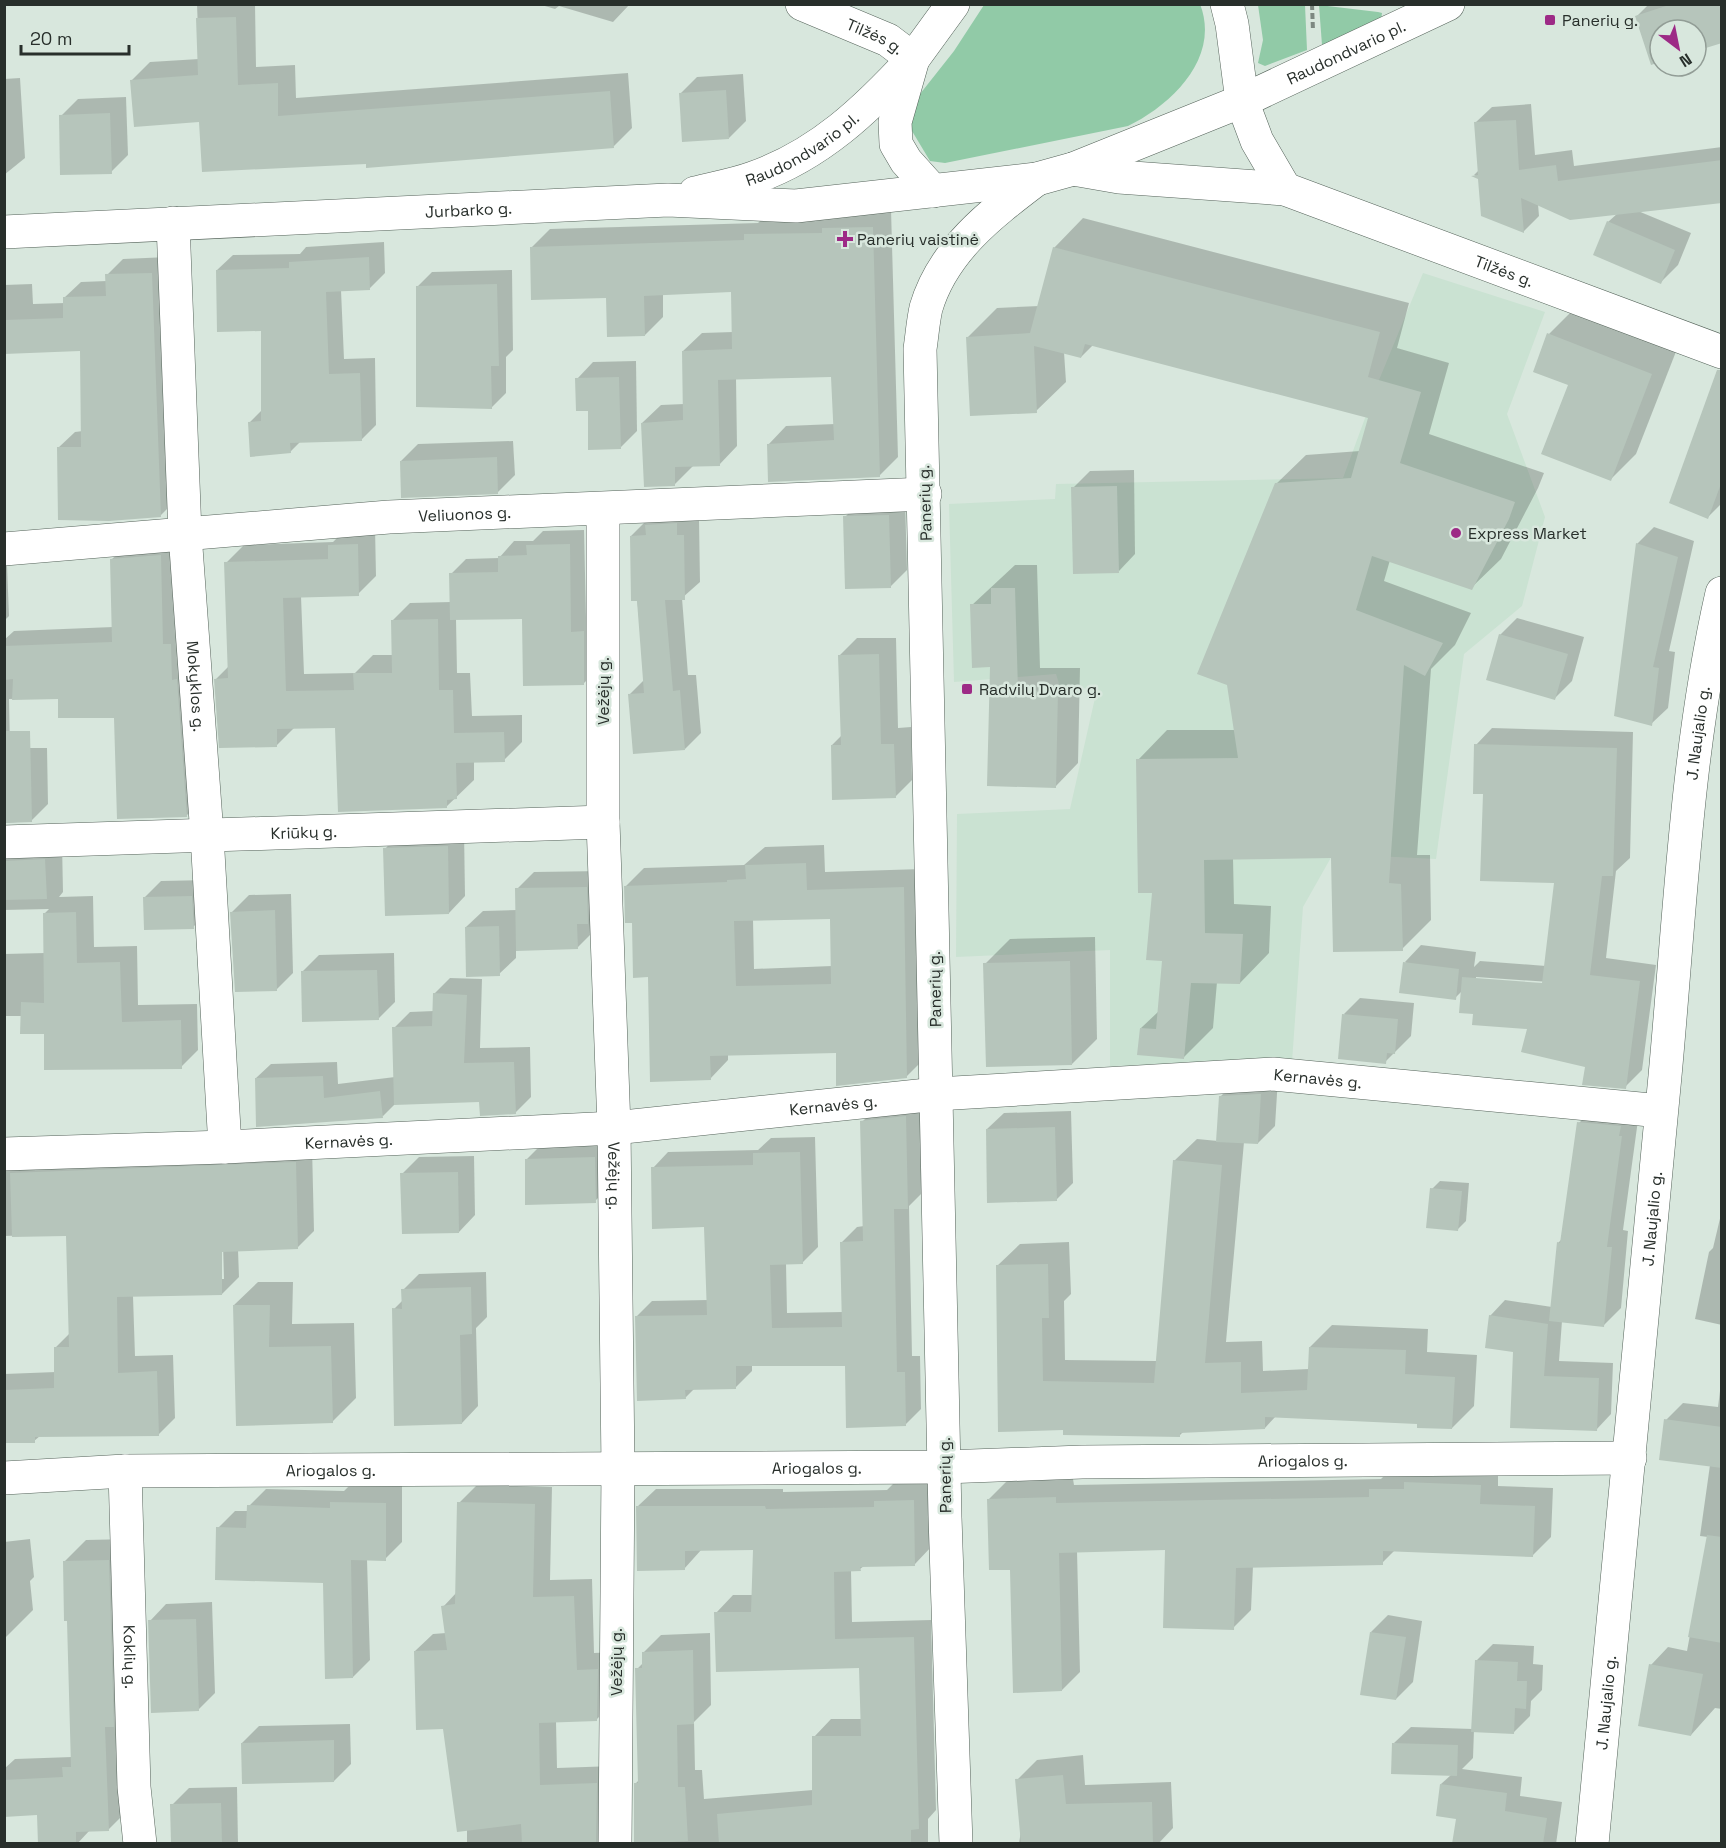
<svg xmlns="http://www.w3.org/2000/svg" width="1726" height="1848" viewBox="0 0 1726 1848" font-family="'Space Grotesk',sans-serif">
<rect width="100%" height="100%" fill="#d8e7dd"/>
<!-- built -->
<path fill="#cae2d2" d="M 1423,273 L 1545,312 L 1507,414 L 1545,517 L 1522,606 L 1464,654 L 1436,859 L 1333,854 L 1303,907 L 1292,1062 L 1110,1066 L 1110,950 L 956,957 L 957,814 L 1070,809 L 1097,689 L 1060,687 L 1056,674 L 954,682 L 949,504 L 1055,499 L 1056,484 L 1343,478 L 1379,380 Z"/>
<!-- green -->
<g fill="#91caa7">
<path d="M 1200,4 C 1221,58 1171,105 1128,126 L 945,163 L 930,161 L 912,131 L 910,116 L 920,94 L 954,51 L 984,5 Z"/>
<path d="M 1258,5 L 1305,5 L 1307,50 L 1265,66 L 1258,63 L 1263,40 Z"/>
<path d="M 1319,5 L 1378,12 L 1382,13 L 1381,20 L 1322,45 Z"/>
</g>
<!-- shadow -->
<g fill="#0003" fill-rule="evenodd">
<path d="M 197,4 L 255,4 L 256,67 L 295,65 L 296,98 L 628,73 L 632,128 L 614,146 L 367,163 L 200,121 L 131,81 L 150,62 L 199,59 Z"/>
<path d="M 538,4 L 630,4 L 613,22 L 559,6 L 555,9 Z"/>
<path d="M 1649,4 L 1722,4 L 1696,49 L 1696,30 L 1660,30 L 1660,60 L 1637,16 Z"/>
<path d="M 743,74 L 746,121 L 729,138 L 680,94 L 697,77 Z"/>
<path d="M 20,78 L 25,158 L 4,175 L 4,79 Z"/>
<path d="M 126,97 L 128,155 L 111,172 L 61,116 L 78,99 Z"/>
<path d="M 1531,104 L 1535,155 L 1572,150 L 1574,166 L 1722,147 L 1722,159 L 1709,188 L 1638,211 L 1691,233 L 1678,265 L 1661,282 L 1608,222 L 1618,213 L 1538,204 L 1539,216 L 1523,232 L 1480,178 L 1474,175 L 1479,170 L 1475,123 L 1492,107 Z"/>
<path d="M 891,209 L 898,457 L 879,476 L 768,445 L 786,426 L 835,424 L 833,376 L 736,378 L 737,446 L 719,465 L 694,465 L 675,484 L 642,423 L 661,405 L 684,404 L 683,351 L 702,333 L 733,332 L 732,290 L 663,293 L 663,317 L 645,335 L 608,297 L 531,248 L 550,229 L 758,223 L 764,217 Z"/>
<path d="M 1083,218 L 1409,303 L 1397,348 L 1449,363 L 1429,434 L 1544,473 L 1538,488 L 1501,559 L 1471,588 L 1390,560 L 1384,581 L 1471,613 L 1455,645 L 1431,669 L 1417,855 L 1430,855 L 1431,920 L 1402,949 L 1333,857 L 1233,858 L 1234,904 L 1271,906 L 1269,953 L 1240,983 L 1217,982 L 1213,1028 L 1184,1057 L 1141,1028 L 1159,1011 L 1163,960 L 1138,760 L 1167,730 L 1236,730 L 1276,484 L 1306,455 L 1360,451 L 1370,417 L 1094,344 L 1081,357 L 1064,352 L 1066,382 L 1036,411 L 967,338 L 997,308 L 1039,306 L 1054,248 Z"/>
<path d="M 384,242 L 385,273 L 370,288 L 341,290 L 344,359 L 375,358 L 376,425 L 361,440 L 300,442 L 290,452 L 249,423 L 262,410 L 263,330 L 217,270 L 233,255 L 300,254 L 306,247 Z"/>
<path d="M 168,257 L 177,499 L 160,516 L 58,448 L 75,432 L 83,431 L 81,349 L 4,353 L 4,285 L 32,284 L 33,304 L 65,303 L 64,298 L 81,282 L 107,281 L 107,275 L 123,259 Z"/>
<path d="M 512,270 L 513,350 L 506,357 L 506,393 L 491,408 L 417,287 L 432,272 Z"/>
<path d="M 1574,309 L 1677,349 L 1636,454 L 1611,479 L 1549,334 Z"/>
<path d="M 636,361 L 637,431 L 621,447 L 590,410 L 577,379 L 593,362 Z"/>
<path d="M 1722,373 L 1722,503 L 1708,517 Z"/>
<path d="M 513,441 L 515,475 L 498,492 L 401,461 L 418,444 Z"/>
<path d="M 1134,470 L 1135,554 L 1119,571 L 1073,488 L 1090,471 Z"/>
<path d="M 905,499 L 907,570 L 890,587 L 845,517 L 862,500 Z"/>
<path d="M 699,519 L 700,582 L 682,598 L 688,675 L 696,675 L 701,733 L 685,749 L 629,695 L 645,679 L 631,536 L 647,520 Z"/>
<path d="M 348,527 L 375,527 L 376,576 L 358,594 L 301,596 L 304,674 L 355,673 L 373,655 L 393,655 L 392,621 L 410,603 L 451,602 L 451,574 L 466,559 L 499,558 L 514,541 L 533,541 L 543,531 L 584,530 L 586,617 L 599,617 L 599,668 L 584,683 L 523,617 L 456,619 L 457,673 L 470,673 L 472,716 L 522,715 L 522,742 L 504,760 L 474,761 L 474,780 L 446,807 L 336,726 L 295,727 L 277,745 L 216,679 L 229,666 L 226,563 L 244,545 L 333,542 Z"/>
<path d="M 1654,527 L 1694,541 L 1669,651 L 1675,652 L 1668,708 L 1651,724 L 1637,544 Z"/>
<path d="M 176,539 L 202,800 L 186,816 L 116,716 L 59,698 L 9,699 L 10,748 L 47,748 L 48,804 L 31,821 L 4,823 L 4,640 L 14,631 L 113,627 L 111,560 L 128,544 Z"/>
<path d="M 4,565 L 7,565 L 9,616 L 4,621 Z"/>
<path d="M 1015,565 L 1037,565 L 1040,668 L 1080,668 L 1078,763 L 1056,786 L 991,666 L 972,605 Z"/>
<path d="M 1517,618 L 1584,637 L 1572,681 L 1555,698 L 1500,635 Z"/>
<path d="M 857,638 L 896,638 L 898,728 L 911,727 L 912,780 L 895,797 L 832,745 L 842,735 L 840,655 Z"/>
<path d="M 1492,728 L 1633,732 L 1630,858 L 1616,871 L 1606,958 L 1656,965 L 1642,1070 L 1625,1087 L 1529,1028 L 1475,1013 L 1462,991 L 1455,998 L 1405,962 L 1421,945 L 1476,952 L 1474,967 L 1480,961 L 1546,966 L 1555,882 L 1485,793 L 1476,745 ZM 1476,977 L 1550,982 L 1549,985 L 1476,980 Z"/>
<path d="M 464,830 L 465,896 L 449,913 L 385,849 L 401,832 Z"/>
<path d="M 4,834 L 62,843 L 63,892 L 59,897 L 93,896 L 94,947 L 137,946 L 138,1005 L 197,1004 L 198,1050 L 181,1067 L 45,1033 L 22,1016 L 4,1016 L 4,954 L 45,953 L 44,914 L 49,909 L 4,910 Z"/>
<path d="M 824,845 L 825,872 L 922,869 L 925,1058 L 906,1077 L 837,1052 L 728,1054 L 728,1060 L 710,1079 L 649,976 L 626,886 L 644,868 L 744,865 L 765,847 ZM 831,918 L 832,966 L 754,969 L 753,919 Z"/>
<path d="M 603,871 L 594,931 L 577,948 L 516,949 L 516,958 L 499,974 L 466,927 L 483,911 L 517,910 L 517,889 L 534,872 Z"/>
<path d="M 208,880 L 210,911 L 193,927 L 144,898 L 161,881 Z"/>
<path d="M 291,894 L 293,973 L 276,990 L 232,912 L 249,895 Z"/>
<path d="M 1095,937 L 1097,1039 L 1072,1064 L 985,964 L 1010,939 Z"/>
<path d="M 394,953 L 395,1002 L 378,1019 L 302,972 L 319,955 Z"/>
<path d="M 450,978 L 482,979 L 480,1048 L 530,1047 L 531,1097 L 515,1113 L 481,1101 L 396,1103 L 383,1116 L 256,1078 L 271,1064 L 337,1062 L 338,1084 L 395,1077 L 394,1028 L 410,1012 L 434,1011 L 434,994 Z"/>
<path d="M 1360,998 L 1414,1003 L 1411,1036 L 1385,1062 L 1344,1014 Z"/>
<path d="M 1278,1078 L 1275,1126 L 1258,1143 L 1244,1142 L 1226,1342 L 1262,1341 L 1263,1371 L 1309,1369 L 1310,1347 L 1332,1325 L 1428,1329 L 1427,1352 L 1477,1355 L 1474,1406 L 1452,1428 L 1419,1423 L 1276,1416 L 1265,1428 L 1184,1431 L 1179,1436 L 1065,1429 L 1000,1431 L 997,1266 L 1020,1244 L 1069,1242 L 1071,1294 L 1064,1301 L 1065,1360 L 1157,1361 L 1174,1161 L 1197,1139 L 1218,1141 L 1220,1097 L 1237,1080 Z"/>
<path d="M 921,1101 L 924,1191 L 909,1206 L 912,1356 L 920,1356 L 921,1409 L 905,1425 L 847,1364 L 752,1365 L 752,1371 L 736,1387 L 695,1388 L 685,1398 L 636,1317 L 652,1301 L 708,1300 L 705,1226 L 653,1168 L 668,1152 L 758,1150 L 771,1138 L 815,1137 L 818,1247 L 802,1263 L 786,1263 L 787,1313 L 843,1312 L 842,1242 L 857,1227 L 864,1226 L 862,1122 L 878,1106 Z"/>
<path d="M 1596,1106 L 1638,1120 L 1623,1230 L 1628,1231 L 1621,1308 L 1604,1325 L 1562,1321 L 1559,1361 L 1613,1363 L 1611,1414 L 1596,1430 L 1515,1351 L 1490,1316 L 1505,1300 L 1552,1307 L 1558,1243 L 1562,1239 L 1579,1123 Z"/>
<path d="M 1071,1111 L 1073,1183 L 1056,1200 L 987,1129 L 1004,1113 Z"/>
<path d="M 611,1141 L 612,1184 L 595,1201 L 526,1160 L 543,1143 Z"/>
<path d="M 312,1146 L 314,1231 L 297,1248 L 238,1250 L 239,1277 L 222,1294 L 133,1296 L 135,1356 L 173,1355 L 175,1418 L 158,1435 L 40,1436 L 34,1441 L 4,1443 L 4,1374 L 56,1372 L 55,1348 L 70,1333 L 68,1234 L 4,1236 L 4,1157 ZM 220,1244 L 223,1244 L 224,1279 L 221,1279 Z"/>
<path d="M 474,1156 L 475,1215 L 459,1232 L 402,1174 L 419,1157 Z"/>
<path d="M 1440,1181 L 1469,1183 L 1466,1221 L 1458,1229 L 1432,1189 Z"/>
<path d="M 1722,1210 L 1722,1325 L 1695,1319 L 1709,1252 L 1713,1248 Z"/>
<path d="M 486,1272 L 487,1317 L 476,1328 L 478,1406 L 462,1423 L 394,1309 L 403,1300 L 403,1290 L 419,1274 Z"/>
<path d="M 258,1282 L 293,1282 L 292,1324 L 354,1323 L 356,1398 L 332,1422 L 237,1424 L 234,1305 Z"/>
<path d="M 1721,1383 L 1722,1709 L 1715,1708 L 1691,1735 L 1651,1665 L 1668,1647 L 1687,1651 L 1708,1537 L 1700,1536 L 1710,1465 L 1666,1420 L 1683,1403 L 1718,1407 Z"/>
<path d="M 1498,1467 L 1498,1486 L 1553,1488 L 1551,1537 L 1533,1555 L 1395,1550 L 1382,1563 L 1253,1566 L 1251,1610 L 1233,1628 L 1167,1549 L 1077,1551 L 1080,1672 L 1062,1690 L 1011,1568 L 989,1499 L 1007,1481 L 1073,1479 L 1074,1485 L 1381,1479 L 1389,1471 Z"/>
<path d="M 931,1483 L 932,1546 L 915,1564 L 864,1566 L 860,1569 L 851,1570 L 852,1622 L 931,1620 L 936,1810 L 928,1819 L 928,1844 L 635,1844 L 636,1783 L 639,1780 L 637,1669 L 644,1662 L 643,1653 L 661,1635 L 710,1633 L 711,1705 L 694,1722 L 695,1770 L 702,1770 L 704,1799 L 813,1790 L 814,1737 L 831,1719 L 862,1719 L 860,1667 L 716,1613 L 733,1595 L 753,1595 L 754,1548 L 702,1549 L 684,1569 L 638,1506 L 656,1489 L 783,1489 L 783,1492 L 887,1490 L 893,1484 Z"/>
<path d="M 477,1485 L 552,1487 L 550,1580 L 592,1579 L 594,1653 L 615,1652 L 614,1702 L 597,1719 L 556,1721 L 557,1768 L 614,1766 L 626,1844 L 467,1844 L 467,1829 L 445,1728 L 415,1651 L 433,1634 L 446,1633 L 443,1607 L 457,1592 L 459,1503 Z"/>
<path d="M 349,1486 L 402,1486 L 402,1542 L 385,1559 L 367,1559 L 370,1660 L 353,1677 L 325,1582 L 218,1528 L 235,1511 L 249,1511 L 249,1506 L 266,1489 L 344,1491 Z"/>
<path d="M 30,1539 L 34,1577 L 30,1581 L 33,1610 L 4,1639 L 4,1542 Z"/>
<path d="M 130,1539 L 130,1808 L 109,1829 L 90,1830 L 77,1844 L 39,1844 L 38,1814 L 4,1815 L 4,1769 L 15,1759 L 72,1757 L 69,1619 L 64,1562 L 86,1540 Z"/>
<path d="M 212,1602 L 215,1693 L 198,1710 L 150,1621 L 166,1604 Z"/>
<path d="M 1388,1615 L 1422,1621 L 1413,1682 L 1396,1699 L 1371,1632 Z"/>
<path d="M 1493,1644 L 1534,1646 L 1533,1664 L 1543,1665 L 1542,1690 L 1531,1701 L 1530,1716 L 1513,1733 L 1474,1730 L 1473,1758 L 1462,1769 L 1522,1777 L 1520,1796 L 1562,1802 L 1556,1844 L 1454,1844 L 1458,1817 L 1441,1784 L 1451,1775 L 1394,1743 L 1411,1727 L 1473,1729 L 1476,1661 Z"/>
<path d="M 350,1724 L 351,1764 L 334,1781 L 242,1743 L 259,1726 Z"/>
<path d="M 1083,1755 L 1085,1785 L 1171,1782 L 1173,1828 L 1158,1844 L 1019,1844 L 1021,1830 L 1017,1780 L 1037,1760 Z"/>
<path d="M 237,1787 L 238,1844 L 173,1844 L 172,1805 L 189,1788 Z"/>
</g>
<!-- building -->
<g fill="#b6c5bb" fill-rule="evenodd">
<path d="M 1672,4 L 1722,4 L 1722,43 L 1696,51 L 1696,30 L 1660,30 L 1660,62 L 1651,65 L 1635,16 Z"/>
<path d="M 236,17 L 238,85 L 278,83 L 278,116 L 610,91 L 614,148 L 366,168 L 366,164 L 202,172 L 199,122 L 134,127 L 130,80 L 198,75 L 196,18 Z"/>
<path d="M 726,90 L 729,139 L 682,142 L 679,93 Z"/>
<path d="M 110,113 L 112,174 L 60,175 L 59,115 Z"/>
<path d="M 1516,120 L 1519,170 L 1556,165 L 1558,181 L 1722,160 L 1722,203 L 1570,220 L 1521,198 L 1524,233 L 1481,216 L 1478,179 L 1471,176 L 1478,175 L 1474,122 Z"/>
<path d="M 1607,221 L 1675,250 L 1661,284 L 1593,255 Z"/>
<path d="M 873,227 L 880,477 L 768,482 L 767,444 L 834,440 L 831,377 L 718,380 L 720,466 L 675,467 L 675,486 L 644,487 L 641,423 L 683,420 L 682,351 L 732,349 L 731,292 L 644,296 L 645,336 L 607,337 L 606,298 L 531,300 L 530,247 L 744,240 L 744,234 L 822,233 L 822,228 Z"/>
<path d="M 1053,247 L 1380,332 L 1368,377 L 1421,392 L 1400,463 L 1515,502 L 1509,519 L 1472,590 L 1372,556 L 1356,610 L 1443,643 L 1425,676 L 1404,665 L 1389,883 L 1401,884 L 1403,951 L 1333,952 L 1331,858 L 1204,860 L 1205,933 L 1243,934 L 1240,984 L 1191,983 L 1184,1059 L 1137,1055 L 1140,1028 L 1156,1029 L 1162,961 L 1146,960 L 1152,893 L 1138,893 L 1136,759 L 1238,758 L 1227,685 L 1197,674 L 1275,483 L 1351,478 L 1368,418 L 1085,344 L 1081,358 L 1034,346 L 1037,413 L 970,416 L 966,337 L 1030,333 Z"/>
<path d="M 369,257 L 370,290 L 326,292 L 329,374 L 360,373 L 362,441 L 290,443 L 291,453 L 250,457 L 248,422 L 261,421 L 261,331 L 217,332 L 216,270 L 289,268 L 289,262 Z"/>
<path d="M 152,273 L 161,517 L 109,521 L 58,520 L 57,447 L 81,447 L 80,351 L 4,354 L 4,320 L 63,318 L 63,297 L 106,296 L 105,274 Z"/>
<path d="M 497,284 L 499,366 L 491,366 L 492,409 L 416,407 L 416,286 Z"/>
<path d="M 1547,333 L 1652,374 L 1611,481 L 1541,454 L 1568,385 L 1533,372 Z"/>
<path d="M 1717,370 L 1722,370 L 1722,481 L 1708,519 L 1669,503 Z"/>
<path d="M 619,377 L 621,449 L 588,450 L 588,411 L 576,411 L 575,378 Z"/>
<path d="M 497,457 L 498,494 L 401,498 L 400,461 Z"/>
<path d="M 1117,486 L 1119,573 L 1073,574 L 1071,487 Z"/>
<path d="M 889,515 L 891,588 L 845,589 L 843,516 Z"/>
<path d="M 677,523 L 677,535 L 684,535 L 685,600 L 665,600 L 673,691 L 680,690 L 685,750 L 633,754 L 628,694 L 644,693 L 637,601 L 631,601 L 630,536 L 646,535 L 645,525 Z"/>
<path d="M 1636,543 L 1678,557 L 1653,667 L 1659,668 L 1652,726 L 1614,716 Z"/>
<path d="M 358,544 L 359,596 L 283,598 L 286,691 L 354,690 L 353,673 L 392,673 L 391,620 L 438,619 L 439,690 L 453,690 L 454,733 L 504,732 L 505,762 L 456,763 L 457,799 L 447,800 L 447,808 L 338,812 L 335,728 L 277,729 L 277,747 L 219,748 L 214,679 L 228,678 L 224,562 L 328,559 L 328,545 Z"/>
<path d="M 570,544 L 571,632 L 584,631 L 584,685 L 523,686 L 522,619 L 450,620 L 449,573 L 498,572 L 498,556 L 527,555 L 526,545 Z"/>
<path d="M 161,555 L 163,644 L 171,644 L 172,680 L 177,679 L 187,817 L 117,819 L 114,718 L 58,718 L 58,699 L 12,700 L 13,679 L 4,680 L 4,646 L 112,642 L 110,559 Z"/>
<path d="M 991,588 L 1015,588 L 1018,690 L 1058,691 L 1056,788 L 987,786 L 990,667 L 972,668 L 970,604 L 991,604 Z"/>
<path d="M 1499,634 L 1568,654 L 1555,700 L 1486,680 Z"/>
<path d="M 879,654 L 881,744 L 894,744 L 896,798 L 832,800 L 831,745 L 841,745 L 838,655 Z"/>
<path d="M 4,731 L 30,731 L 32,822 L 4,823 Z"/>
<path d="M 1474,744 L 1617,748 L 1613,876 L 1602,876 L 1590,975 L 1640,981 L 1626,1089 L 1582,1085 L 1585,1067 L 1521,1052 L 1527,1029 L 1472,1025 L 1473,1014 L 1459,1013 L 1462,977 L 1542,983 L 1554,883 L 1480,881 L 1483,794 L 1473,794 Z"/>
<path d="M 448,846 L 449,914 L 385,916 L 383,848 Z"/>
<path d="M 45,859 L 47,899 L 4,900 L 4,861 Z"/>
<path d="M 806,863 L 807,890 L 904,887 L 907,1078 L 836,1086 L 836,1053 L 710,1056 L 711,1080 L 650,1082 L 648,977 L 633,978 L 632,923 L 625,923 L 624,886 L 727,882 L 727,880 L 746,879 L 745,865 ZM 830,919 L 831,984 L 736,986 L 734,921 Z"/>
<path d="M 587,887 L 588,924 L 577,924 L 578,949 L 516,951 L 515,888 Z"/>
<path d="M 192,896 L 194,929 L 144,930 L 143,897 Z"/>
<path d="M 275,910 L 277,991 L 235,992 L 230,912 Z"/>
<path d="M 76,912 L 77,963 L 120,962 L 122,1022 L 181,1020 L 182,1069 L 44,1070 L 44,1034 L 20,1034 L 21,1002 L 44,1003 L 43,913 Z"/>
<path d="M 499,926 L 500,976 L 466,977 L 465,927 Z"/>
<path d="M 1070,961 L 1072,1065 L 986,1067 L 983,963 Z"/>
<path d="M 1403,962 L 1459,969 L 1456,1000 L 1399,993 Z"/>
<path d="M 377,970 L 379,1020 L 302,1022 L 301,971 Z"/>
<path d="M 433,993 L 467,995 L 464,1063 L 514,1062 L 516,1114 L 480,1116 L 479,1102 L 394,1105 L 392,1027 L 432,1026 Z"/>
<path d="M 1342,1014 L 1398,1019 L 1395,1054 L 1387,1053 L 1386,1064 L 1338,1059 Z"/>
<path d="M 323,1076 L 324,1098 L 380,1091 L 383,1118 L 256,1127 L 255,1078 Z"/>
<path d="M 1259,1094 L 1261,1094 L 1258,1144 L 1216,1142 L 1219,1096 Z"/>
<path d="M 906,1116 L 908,1209 L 894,1209 L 897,1372 L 905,1372 L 906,1426 L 846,1428 L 845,1366 L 736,1366 L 736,1389 L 685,1390 L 686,1399 L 637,1401 L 635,1316 L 707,1315 L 704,1227 L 652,1229 L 651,1167 L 753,1165 L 753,1153 L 800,1152 L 803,1264 L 770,1265 L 772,1328 L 842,1327 L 840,1242 L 863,1241 L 860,1121 Z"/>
<path d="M 1577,1122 L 1621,1126 L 1619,1136 L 1622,1136 L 1607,1247 L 1612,1247 L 1604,1327 L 1549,1321 L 1557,1242 L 1560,1243 Z"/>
<path d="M 1055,1127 L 1057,1201 L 987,1203 L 986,1129 Z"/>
<path d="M 595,1157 L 596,1203 L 525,1205 L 525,1159 Z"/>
<path d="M 1173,1160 L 1222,1165 L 1205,1363 L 1241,1362 L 1241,1393 L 1307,1390 L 1309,1347 L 1406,1350 L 1405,1374 L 1455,1377 L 1452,1429 L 1417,1428 L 1417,1424 L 1265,1417 L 1265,1429 L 1180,1433 L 1180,1437 L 1063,1435 L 1063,1430 L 998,1432 L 996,1265 L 1048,1264 L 1049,1318 L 1042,1318 L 1043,1381 L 1154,1383 Z"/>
<path d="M 296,1162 L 298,1249 L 222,1252 L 222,1295 L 117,1297 L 118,1373 L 157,1371 L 159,1436 L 35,1437 L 35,1443 L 4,1443 L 4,1390 L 54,1388 L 54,1347 L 69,1347 L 66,1236 L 12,1237 L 10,1173 Z"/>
<path d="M 458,1172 L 459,1233 L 402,1234 L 400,1173 Z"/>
<path d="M 1430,1188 L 1462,1191 L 1458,1231 L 1426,1228 Z"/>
<path d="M 471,1287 L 472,1334 L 460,1335 L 462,1424 L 394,1426 L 392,1308 L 402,1309 L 401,1289 Z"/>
<path d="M 233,1305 L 270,1305 L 269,1347 L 331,1346 L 333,1423 L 236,1426 Z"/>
<path d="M 1489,1315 L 1548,1324 L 1544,1376 L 1599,1378 L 1597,1431 L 1510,1428 L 1513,1352 L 1485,1348 Z"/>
<path d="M 1664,1419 L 1722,1427 L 1722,1468 L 1659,1460 Z"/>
<path d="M 1404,1482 L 1481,1485 L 1480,1504 L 1535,1506 L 1533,1557 L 1383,1551 L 1383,1565 L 1236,1568 L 1234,1630 L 1163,1628 L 1165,1550 L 1059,1553 L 1062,1691 L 1013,1693 L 1010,1570 L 989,1570 L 987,1499 L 1056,1497 L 1056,1503 L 1369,1497 L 1369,1489 L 1404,1489 Z"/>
<path d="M 914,1500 L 915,1566 L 860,1567 L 861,1571 L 834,1572 L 835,1639 L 914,1637 L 919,1829 L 911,1830 L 911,1844 L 719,1844 L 717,1814 L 812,1805 L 812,1736 L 861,1736 L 859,1668 L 716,1672 L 714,1612 L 751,1612 L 753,1550 L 685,1551 L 685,1570 L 637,1571 L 636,1506 L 765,1506 L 766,1509 L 874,1507 L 874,1501 Z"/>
<path d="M 330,1502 L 386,1503 L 386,1561 L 351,1560 L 353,1678 L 325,1679 L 323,1583 L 215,1580 L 216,1527 L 246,1528 L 247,1505 L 330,1508 Z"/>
<path d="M 457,1502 L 535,1504 L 533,1597 L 574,1596 L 577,1670 L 598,1669 L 597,1721 L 539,1723 L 540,1785 L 597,1783 L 596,1844 L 522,1844 L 521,1824 L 457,1832 L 443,1729 L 416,1730 L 414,1651 L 447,1650 L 441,1606 L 455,1604 Z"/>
<path d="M 1707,1535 L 1722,1537 L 1722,1643 L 1688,1637 Z"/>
<path d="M 109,1560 L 114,1727 L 105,1727 L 109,1831 L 76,1832 L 76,1844 L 38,1844 L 37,1815 L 4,1817 L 4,1780 L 63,1777 L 62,1767 L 71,1767 L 67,1621 L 64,1621 L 63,1561 Z"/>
<path d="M 196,1619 L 199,1711 L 151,1713 L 148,1620 Z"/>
<path d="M 1370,1632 L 1406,1637 L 1396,1700 L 1360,1695 Z"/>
<path d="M 693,1650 L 694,1724 L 677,1725 L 678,1787 L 685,1787 L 688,1841 L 634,1844 L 634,1783 L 638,1783 L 635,1668 L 642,1668 L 642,1652 Z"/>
<path d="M 1475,1660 L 1518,1662 L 1517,1681 L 1527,1681 L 1526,1709 L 1515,1708 L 1514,1734 L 1471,1732 Z"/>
<path d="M 1649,1664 L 1703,1674 L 1691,1736 L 1638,1726 Z"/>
<path d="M 334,1740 L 334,1782 L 242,1784 L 241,1743 Z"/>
<path d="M 1392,1743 L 1458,1745 L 1457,1776 L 1391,1774 Z"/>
<path d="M 1063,1775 L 1066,1804 L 1152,1802 L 1153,1844 L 1021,1844 L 1015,1779 Z"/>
<path d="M 1440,1784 L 1507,1793 L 1505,1811 L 1547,1818 L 1543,1844 L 1452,1844 L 1456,1819 L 1436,1816 Z"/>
<path d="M 221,1803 L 222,1844 L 171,1844 L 170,1804 Z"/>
</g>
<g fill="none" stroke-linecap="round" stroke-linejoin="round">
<!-- minor casing -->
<g stroke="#55635a" stroke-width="34">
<g id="minor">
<path id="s1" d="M 802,4 L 888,40 L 913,59"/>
<path d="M 1242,101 L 1257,141 L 1285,189"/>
<path id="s2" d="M 1073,169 L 1119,177 L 1285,189 L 1722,352"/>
<path id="s3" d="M 173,223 L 185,534 L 207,835 L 225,1147"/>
<path id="s4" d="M 603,510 L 603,822 L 614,1128 L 618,1468 L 615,1844"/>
<path id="s5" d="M 4,549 L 389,517 L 925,494"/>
<path id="s6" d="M 4,842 L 603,822"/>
<path id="s7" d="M 4,1154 L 225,1147 L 614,1128 L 937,1094 L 1273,1074 L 1661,1111"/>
<path id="s8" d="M 125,1471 L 134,1787 L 140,1844"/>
<path id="s9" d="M 4,1478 L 125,1471 L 944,1467 L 1082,1462 L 1630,1458"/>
<path d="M 956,1844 L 945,1517 L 920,349 C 922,336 923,321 926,308 C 943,250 991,214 1037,179"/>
<path id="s10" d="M 1592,1844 C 1617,1588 1641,1332 1665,1076 C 1680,915 1686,751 1722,593"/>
</g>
</g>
<!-- major casing -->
<g stroke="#55635a" stroke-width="34">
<g id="major">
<path d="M 1227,4 L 1232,24 L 1242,101"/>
<path d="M 933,191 L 906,161 L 896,144 L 895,122 L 913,59 L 953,4"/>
<path id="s11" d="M 695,193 C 714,188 734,185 753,178 C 819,155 866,110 913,59"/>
<path id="s12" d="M 4,232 L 668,200 L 796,206 L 1037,179 L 1073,169 L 1242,101 L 1448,4"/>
</g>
</g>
<!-- path -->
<path stroke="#7d8881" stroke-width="4" stroke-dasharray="6 3" stroke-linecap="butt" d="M 1312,4 L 1313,31"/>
<!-- minor -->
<use href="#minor" stroke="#fff" stroke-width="33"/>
<!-- major -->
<use href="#major" stroke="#fff" stroke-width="33"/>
</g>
<!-- markers -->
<g fill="#9d2a86" stroke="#d8e7dd" stroke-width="2">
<rect x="1544" y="14" width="12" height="12" rx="3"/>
<path d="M842 230h6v6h6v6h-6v6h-6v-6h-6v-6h6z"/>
<circle cx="1456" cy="533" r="6"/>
<rect x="961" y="683" width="12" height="12" rx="3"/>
</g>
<g text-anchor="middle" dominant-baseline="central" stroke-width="5" stroke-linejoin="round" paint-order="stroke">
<!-- poi labels -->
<g font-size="16" fill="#282f2b" stroke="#d8e7dd" text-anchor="start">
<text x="1562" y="20">Panerių g.</text>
<text x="857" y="239">Panerių vaistinė</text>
<text x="1468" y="533">Express Market</text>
<text x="979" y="689">Radvilų Dvaro g.</text>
</g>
<!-- street labels -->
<g font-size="16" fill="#282f2b" stroke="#d8e7dd">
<text stroke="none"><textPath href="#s1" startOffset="80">Tilžės g.</textPath></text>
<text stroke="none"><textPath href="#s12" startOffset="1370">Raudondvario pl.</textPath></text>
<text stroke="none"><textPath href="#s11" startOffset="117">Raudondvario pl.</textPath></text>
<text stroke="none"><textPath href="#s12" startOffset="465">Jurbarko g.</textPath></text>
<text stroke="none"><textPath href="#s2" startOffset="447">Tilžės g.</textPath></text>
<text transform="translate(925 503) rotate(-92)">Panerių g.</text>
<text stroke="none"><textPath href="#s5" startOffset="462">Veliuonos g.</textPath></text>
<text stroke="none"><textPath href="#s3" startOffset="464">Mokyklos g.</textPath></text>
<text transform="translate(603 691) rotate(-90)">Vežėjų g.</text>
<text stroke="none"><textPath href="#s10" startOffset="1116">J. Naujalio g.</textPath></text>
<text stroke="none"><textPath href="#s6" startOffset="300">Kriūkų g.</textPath></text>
<text transform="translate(935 989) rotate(-91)">Panerių g.</text>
<text stroke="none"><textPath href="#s7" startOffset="1317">Kernavės g.</textPath></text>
<text stroke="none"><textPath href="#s7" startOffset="831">Kernavės g.</textPath></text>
<text stroke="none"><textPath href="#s7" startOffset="345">Kernavės g.</textPath></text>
<text stroke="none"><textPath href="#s4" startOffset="666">Vežėjų g.</textPath></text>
<text stroke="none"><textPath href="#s10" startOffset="628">J. Naujalio g.</textPath></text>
<text stroke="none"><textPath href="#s9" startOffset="1299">Ariogalos g.</textPath></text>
<text stroke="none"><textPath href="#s9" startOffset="813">Ariogalos g.</textPath></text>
<text stroke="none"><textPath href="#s9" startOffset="327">Ariogalos g.</textPath></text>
<text transform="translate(945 1475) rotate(-91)">Panerių g.</text>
<text stroke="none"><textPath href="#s8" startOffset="186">Koklių g.</textPath></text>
<text transform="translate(616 1662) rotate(-90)">Vežėjų g.</text>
<text stroke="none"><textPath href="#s10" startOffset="142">J. Naujalio g.</textPath></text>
</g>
</g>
<!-- border -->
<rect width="1726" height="1848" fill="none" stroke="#282f2b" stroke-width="12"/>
<!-- north arrow -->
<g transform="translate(1678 48) rotate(148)"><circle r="28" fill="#d8e7dd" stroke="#929d96" stroke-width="1.5"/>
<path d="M0-4.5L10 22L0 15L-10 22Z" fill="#9d2a86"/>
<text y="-9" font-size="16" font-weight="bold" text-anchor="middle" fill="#282f2b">N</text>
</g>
<!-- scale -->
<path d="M21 45v9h108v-9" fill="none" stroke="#282f2b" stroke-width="3"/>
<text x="30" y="45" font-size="18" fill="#282f2b" stroke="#d8e7dd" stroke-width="4.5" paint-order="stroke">20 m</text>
</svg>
